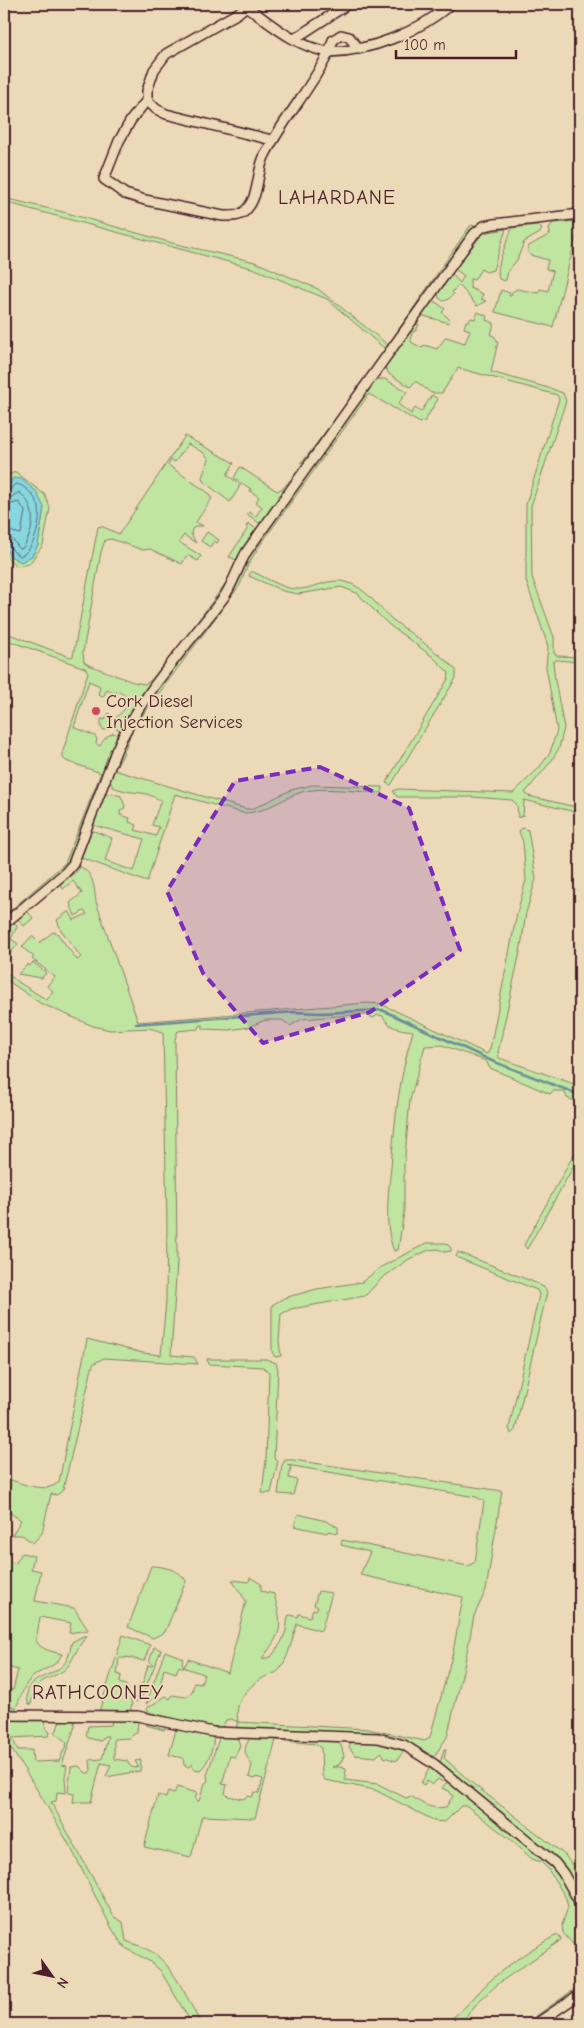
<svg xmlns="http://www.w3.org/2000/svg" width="584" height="2028" viewBox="0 0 584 2028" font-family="'Comic Neue',sans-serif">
<rect width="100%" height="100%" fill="#ecd9b7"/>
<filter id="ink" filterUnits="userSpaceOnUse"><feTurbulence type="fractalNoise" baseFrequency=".02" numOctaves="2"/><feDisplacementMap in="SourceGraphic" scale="10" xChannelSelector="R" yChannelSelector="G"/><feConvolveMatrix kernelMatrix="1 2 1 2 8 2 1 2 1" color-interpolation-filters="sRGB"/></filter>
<g filter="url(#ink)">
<!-- green -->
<g fill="#bfe5a0" stroke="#848266">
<path d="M 4,198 L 67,213 L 172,243 L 255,262 L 318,289 L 388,345 L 470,226 L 473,225 L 475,227 L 389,350 L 309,459 L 300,463 L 307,456 L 349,401 L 385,349 L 327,299 L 255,269 L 4,202 Z"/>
<path d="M 580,221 L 553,327 L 495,312 L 501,290 L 510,293 L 509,296 L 511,296 L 512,292 L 517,289 L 538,293 L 540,289 L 548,291 L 553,271 L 546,269 L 548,260 L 530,255 L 527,249 L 529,246 L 550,234 L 549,228 L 553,223 Z"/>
<path d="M 537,225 L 542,229 L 540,233 L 524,242 L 517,260 L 508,271 L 506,280 L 504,281 L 499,279 C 495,265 507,243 512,228 Z"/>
<path d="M 506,229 L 493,270 L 486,272 L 481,269 L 474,280 L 470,279 L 470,288 L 483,294 L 481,299 L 486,301 L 477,306 L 459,285 L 452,292 L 454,294 L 447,300 L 443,301 L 439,298 L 438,294 L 452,274 L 460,283 L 464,276 L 455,269 L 483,233 Z"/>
<path d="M 432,302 L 436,302 L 445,309 L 442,312 L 451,321 L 449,323 L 420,315 Z"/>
<path d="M 478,312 L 487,316 L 486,320 L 494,323 L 491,335 L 494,336 L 498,342 L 491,372 L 552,389 L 563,393 L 566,401 L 531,506 L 532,577 L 554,637 L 554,653 L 558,656 L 580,657 L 580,662 L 557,660 L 553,662 L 555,680 L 564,728 L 559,748 L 552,760 L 525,793 L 528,796 L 580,808 L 580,813 L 524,800 L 523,816 L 518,818 L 517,805 L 512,800 L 472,797 L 397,797 L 393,791 L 398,789 L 513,793 L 538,769 L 550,753 L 557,730 L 546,667 L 548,646 L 526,581 L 526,504 L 559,399 L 557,395 L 458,368 L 442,393 L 431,393 L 417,382 L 415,382 L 410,387 L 389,374 L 385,367 L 414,325 L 419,324 L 416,331 L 412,332 L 411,342 L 422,348 L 424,345 L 437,349 L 446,337 L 465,343 L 470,330 L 464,328 L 466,321 L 469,321 L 471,318 L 475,319 Z"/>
<path d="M 377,379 L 385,379 L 407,392 L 398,404 L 411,414 L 415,408 L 421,412 L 432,395 L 438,399 L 424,422 L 422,421 L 420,423 L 369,394 L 258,548 L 248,565 L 240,585 L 133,728 L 131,726 L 136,718 L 220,607 L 244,560 Z"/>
<path d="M 185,436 L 234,463 L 227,475 L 241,485 L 238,487 L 239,488 L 230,502 L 203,481 L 202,477 L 209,459 L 204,453 L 188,444 L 175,462 L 171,460 L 168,465 L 210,494 L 209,496 L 212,498 L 196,522 L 203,526 L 197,526 L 192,529 L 191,534 L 196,543 L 184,535 L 179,542 L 201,556 L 198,561 L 187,555 L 182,564 L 150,549 L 143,550 L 111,539 L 105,540 L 101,552 L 83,652 L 84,662 L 89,665 L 133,682 L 145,684 L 151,680 L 176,649 L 180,651 L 124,728 L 119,730 L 116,728 L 115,719 C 121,711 130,709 127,696 L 117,691 L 115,694 L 107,690 L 103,697 L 98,695 L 100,686 L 89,681 L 74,727 L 95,736 L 97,739 L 96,744 L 100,746 C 104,739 106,736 114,733 L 119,737 L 74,853 L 66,868 L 4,921 L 4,916 L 65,863 L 101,773 L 66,761 L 63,758 L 63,751 L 88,672 L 85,668 L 4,639 L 4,632 L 70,657 L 73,656 L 98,527 L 101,526 L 119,534 Z"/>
<path d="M 240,467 L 277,491 L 283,488 L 301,468 L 264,522 L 259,523 L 247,514 L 249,512 L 256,516 L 262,507 L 256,502 L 259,497 L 250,491 L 251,489 L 234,478 Z"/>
<path d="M 16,472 L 45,495 L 50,508 L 43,545 L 29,564 L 17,566 L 4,555 L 4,545 L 10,556 L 32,556 L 38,545 L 44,507 L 5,488 L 4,492 L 4,482 L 7,475 Z"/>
<path d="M 248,523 L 255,528 L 257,532 L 237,560 L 229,557 L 248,528 L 246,527 Z"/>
<path d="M 207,532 L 219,540 L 217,543 L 214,541 L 210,547 L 201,541 Z"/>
<path d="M 251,571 C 263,576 282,588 294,589 C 311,591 328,577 346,582 C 366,587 378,608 393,620 C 415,637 437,651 456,670 L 456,678 L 391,785 L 386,783 L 448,679 L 449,673 L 433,657 L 388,624 L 357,593 L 341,587 L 298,594 L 283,591 L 249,576 Z"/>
<path d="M 226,583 L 229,585 L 185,644 L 182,642 Z"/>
<path d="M 109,713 L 111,728 L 104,730 L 101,728 L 101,719 L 105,720 Z"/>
<path d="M 127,735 L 130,736 L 122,757 L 114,770 L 246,809 L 252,809 L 291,790 L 312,785 L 383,787 L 382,793 C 361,792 333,788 312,790 C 288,792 268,814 243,813 L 175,794 L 147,882 L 79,857 L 89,833 L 94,831 L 112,838 L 105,861 L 134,871 L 144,839 L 96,826 L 93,823 L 103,796 L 111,793 L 121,796 L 125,806 L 124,809 L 121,809 L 120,815 L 130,818 L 129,822 L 137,825 L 135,830 L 156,836 L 159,827 L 152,825 L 161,800 C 155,798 147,793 141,793 C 131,792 123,791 113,787 L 110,781 L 114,770 L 112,769 Z"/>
<path d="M 522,828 L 528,830 L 536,879 L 526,913 L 521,947 L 498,1052 L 499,1058 L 580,1086 L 580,1103 L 567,1098 L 564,1091 L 553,1091 L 550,1094 L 490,1068 L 486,1061 L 442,1045 L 425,1046 L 410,1100 L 404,1167 L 404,1212 L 398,1250 L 394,1251 C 384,1227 388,1194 391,1167 C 395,1119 399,1078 413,1031 C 400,1029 389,1029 383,1016 L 378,1015 L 373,1018 L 364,1014 L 302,1019 L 290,1026 L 282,1020 L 265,1020 L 249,1027 L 229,1030 L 204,1029 L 202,1025 L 199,1026 L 198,1029 L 178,1031 L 175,1039 L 177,1262 L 171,1355 L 194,1357 L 198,1364 L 104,1358 L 93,1364 L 63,1490 L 57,1495 L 51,1494 L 42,1533 L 33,1543 L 22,1535 L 12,1535 L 21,1520 L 4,1509 L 4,1478 C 19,1482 46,1495 59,1482 L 87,1339 L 143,1353 L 161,1355 L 166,1301 L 167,1224 L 163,1032 L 149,1028 L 110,1030 L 93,1026 L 40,1003 L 4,978 L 4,971 L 18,982 L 47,1000 L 53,991 L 47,986 L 55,977 L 32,959 L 34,957 L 22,947 L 32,936 L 39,943 L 53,932 L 57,933 L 77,960 L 81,957 L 61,930 L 57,920 L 69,911 L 74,920 L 87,914 L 84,911 L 75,916 L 70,903 L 82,893 L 73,881 L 63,889 L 60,884 L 78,870 L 79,866 C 94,873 94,887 96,902 L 138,1022 L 367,1003 L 381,1004 L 487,1054 L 490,1049 L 517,913 L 526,880 L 523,842 L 519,831 Z"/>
<path d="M 27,911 L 33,918 L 24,926 L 18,919 Z"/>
<path d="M 12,922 L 16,924 L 17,927 L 11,939 L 18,944 L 4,960 L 4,929 Z"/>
<path d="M 33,962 L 46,973 L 42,978 L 18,974 L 28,964 L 30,966 Z"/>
<path d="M 580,1143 L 580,1155 L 527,1249 L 524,1245 Z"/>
<path d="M 427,1243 L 446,1243 L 451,1248 L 451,1251 L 444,1252 L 438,1249 L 429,1250 L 409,1259 L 382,1278 L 365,1296 L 291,1309 L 281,1314 L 279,1341 L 281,1356 L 275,1357 L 272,1352 L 272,1305 L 284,1298 L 317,1289 L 362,1282 L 381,1267 Z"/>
<path d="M 458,1252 L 536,1283 L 545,1288 L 547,1292 L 515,1430 L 511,1434 L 509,1428 L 539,1295 L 537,1290 L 456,1257 Z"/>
<path d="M 207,1359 L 266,1359 L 276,1363 L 278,1369 L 274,1458 L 278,1461 L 271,1493 L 262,1493 L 266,1459 L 269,1372 L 263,1367 L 209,1364 Z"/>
<path d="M 285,1460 L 293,1460 L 502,1491 L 486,1590 L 474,1616 L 464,1667 L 447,1737 L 433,1758 C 400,1732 354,1734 314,1732 C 288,1730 262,1729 236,1728 L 238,1722 L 232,1719 L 226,1720 L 221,1729 L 210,1728 L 148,1712 L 147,1708 L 166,1696 L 170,1699 L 172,1695 L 186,1697 L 192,1692 L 194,1683 L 201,1684 L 204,1674 L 185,1668 L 184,1665 L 186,1664 L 188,1659 L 228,1673 L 246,1601 L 232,1580 L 249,1582 L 250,1577 L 261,1584 L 261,1591 L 274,1594 C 283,1629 283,1630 262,1659 L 271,1657 L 281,1643 L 286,1631 L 288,1616 L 291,1615 L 298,1617 L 299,1614 L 310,1617 L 313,1609 L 316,1610 L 318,1607 L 314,1605 L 318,1591 L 332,1593 L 321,1631 L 297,1624 C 292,1638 289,1657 280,1669 C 275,1675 269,1674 263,1678 C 246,1688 234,1702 238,1722 L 368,1729 L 425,1741 L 430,1737 L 453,1652 L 463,1597 L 360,1575 L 370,1552 L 341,1545 L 342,1540 L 468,1566 L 475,1562 L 484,1501 L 476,1497 L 287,1465 L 291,1467 L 289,1478 L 297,1480 L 293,1495 L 278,1494 L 282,1465 Z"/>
<path d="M 298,1514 L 326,1521 L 338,1527 L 338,1533 L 328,1531 L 327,1533 L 294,1526 Z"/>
<path d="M 4,1547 L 10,1552 L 6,1559 L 15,1564 L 22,1553 L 34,1556 L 31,1569 L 41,1571 L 35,1601 L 74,1608 L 88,1630 L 69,1633 L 71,1623 L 40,1617 L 36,1641 C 43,1651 51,1651 62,1654 C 56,1668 44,1668 34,1676 C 24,1683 21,1697 16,1708 L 13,1708 L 13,1706 L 4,1707 L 4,1688 L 13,1690 L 18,1670 L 4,1666 Z"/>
<path d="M 151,1566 C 163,1566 181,1570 186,1581 L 165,1632 L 153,1638 L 128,1627 Z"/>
<path d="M 123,1635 L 150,1645 L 144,1661 L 126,1657 L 126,1658 L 119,1658 L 117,1674 L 121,1675 L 120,1683 L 126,1685 L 132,1704 L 130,1712 L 99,1712 Z"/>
<path d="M 83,1636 L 87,1636 C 78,1645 75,1656 68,1666 C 60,1677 41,1677 35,1689 C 33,1693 32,1700 31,1705 L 28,1703 C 22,1676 50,1679 63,1665 C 69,1659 70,1650 72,1642 Z"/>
<path d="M 154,1647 L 161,1650 L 141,1699 L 136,1702 L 133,1690 L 143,1683 L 148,1665 L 152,1666 L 153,1664 L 149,1662 Z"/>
<path d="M 165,1651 L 183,1658 L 182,1662 L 184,1668 L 179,1666 L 176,1673 L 164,1669 L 159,1690 L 155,1694 L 156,1696 L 146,1704 Z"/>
<path d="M 4,1718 L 44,1719 L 46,1729 L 50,1732 L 49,1736 L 12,1738 L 18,1750 L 32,1750 L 33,1762 L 59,1761 L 67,1743 L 54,1732 L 57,1730 L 60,1720 L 74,1721 L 75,1726 L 62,1765 L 67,1766 L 65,1777 L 66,1793 L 57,1792 L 56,1801 L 51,1802 L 114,1917 L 123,1922 L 126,1941 C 134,1944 144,1947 152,1952 C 174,1966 189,2002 201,2024 L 192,2024 L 160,1970 L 149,1961 L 124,1947 L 111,1927 L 70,1846 L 41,1796 L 4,1737 Z"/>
<path d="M 112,1719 L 138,1720 L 137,1732 L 129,1738 L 114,1739 L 114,1759 L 127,1761 L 131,1767 L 136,1768 L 138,1766 L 135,1761 L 141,1760 L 140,1771 L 106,1777 L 111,1765 L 101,1763 L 91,1802 L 73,1802 L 74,1794 L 69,1793 L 68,1791 L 71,1767 L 79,1766 L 86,1773 L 89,1773 L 91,1770 L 90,1760 L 102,1759 L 108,1736 L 105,1736 L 101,1741 L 88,1738 L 86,1735 L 88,1726 L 111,1725 Z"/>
<path d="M 147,1722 L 213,1736 C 215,1745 208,1764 200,1770 L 194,1769 L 192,1764 L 189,1767 L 184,1765 L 183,1758 L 169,1755 L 176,1730 L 166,1727 L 164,1730 L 146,1725 Z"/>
<path d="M 220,1735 L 236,1735 L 240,1745 L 235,1757 L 230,1756 L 222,1784 L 227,1785 L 225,1793 L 228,1796 L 243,1799 L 248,1796 L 252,1797 L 254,1792 L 259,1793 L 263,1779 L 256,1777 L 255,1779 L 249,1777 L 252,1765 C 243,1752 243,1750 251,1736 L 336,1740 L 341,1745 L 344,1756 L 339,1765 L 332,1767 L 340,1767 L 346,1769 L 345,1780 L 378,1784 L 406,1798 L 411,1796 C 422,1804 432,1810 446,1807 L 453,1796 L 449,1791 L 442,1788 L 446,1783 L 449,1782 L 552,1866 L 562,1876 L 580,1912 L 580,1952 L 563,1933 L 562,1925 L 568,1907 L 566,1898 L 548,1869 L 541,1862 L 532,1859 L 511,1840 L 467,1806 L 461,1806 L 445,1822 L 435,1821 L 375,1790 L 325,1780 L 322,1776 L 321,1748 L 315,1744 L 276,1740 L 255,1818 L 202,1816 L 191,1857 L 144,1847 L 158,1795 L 166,1798 L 168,1791 L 174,1793 L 177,1787 L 197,1793 L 195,1800 L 199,1801 L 205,1783 L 208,1781 L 207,1775 Z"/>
<path d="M 352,1739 L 391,1743 L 405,1750 L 396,1761 L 384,1757 L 383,1754 L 381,1752 L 376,1757 L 355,1755 L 349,1747 Z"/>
<path d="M 444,1749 L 446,1749 L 444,1758 L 472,1783 L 565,1855 L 580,1876 L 580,1895 L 565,1870 L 440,1763 Z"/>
<path d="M 432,1768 L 444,1777 L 442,1782 L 438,1779 L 432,1785 L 427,1781 L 424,1785 L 421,1783 L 429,1769 Z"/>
<path d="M 557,1935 L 561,1938 L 561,1940 L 499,1983 L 480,2000 L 462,2021 L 457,2024 L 442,2024 C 465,2012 474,1995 493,1978 C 512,1962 535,1946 557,1935 Z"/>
<path d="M 580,1985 L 580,1991 L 531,2024 L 525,2024 Z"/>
</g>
<!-- water -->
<path fill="#86d7df" stroke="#6e8d97" d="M 13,478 L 21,479 L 36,491 L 44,507 L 38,545 L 32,556 L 21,562 L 10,556 L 4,545 L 4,492 Z"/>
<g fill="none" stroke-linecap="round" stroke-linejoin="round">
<!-- shore -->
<g stroke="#626973" stroke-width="1">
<path d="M 4,493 L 9,491 L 15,484 C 25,484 37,498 39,508 C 41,522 34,552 20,556 L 14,552 L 9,545 L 4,543"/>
<path d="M 4,499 L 10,498 L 19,492 C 37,506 35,529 23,548 L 20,549 L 12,539 L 4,537"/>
<path d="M 4,506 L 19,502 L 25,511 L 21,534 L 4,530"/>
</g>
<!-- stream -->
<path stroke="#6e8d97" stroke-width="2.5" d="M 136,1024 L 295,1012 L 322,1013 L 382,1010 L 492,1061 L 580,1095"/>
<!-- minor casing -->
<g stroke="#4a1f2b" stroke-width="12">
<g id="minor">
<path d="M 243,4 L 246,6 C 272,25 297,47 329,52 C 311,89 282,120 264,157 C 256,175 260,196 245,211 C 239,217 231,216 223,216 L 145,200 L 125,194 L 104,179 L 119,141 L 131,120 L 147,100 L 147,91 L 154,70 L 166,54 L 238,13 L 246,6"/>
<path d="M 294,39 L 348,4"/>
<path d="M 359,49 L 349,37 L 341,35 L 333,40 L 329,52 C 372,51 418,32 451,4"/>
<path d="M 147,100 L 156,109 L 166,114 L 272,140"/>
<path d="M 4,924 L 65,873 L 73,864 L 116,751 C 140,695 187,646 224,597 C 234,582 238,566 247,551 L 474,234 L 484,226 L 494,224 L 580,214"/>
<path d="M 4,1715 L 137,1716 L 213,1732 L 378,1738 L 404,1745 L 434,1764 L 555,1863 L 563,1873 L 580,1903"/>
<path d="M 536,2024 L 580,1994"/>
</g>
</g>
<!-- minor -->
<use href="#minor" stroke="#ecd9b7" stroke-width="9"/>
</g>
</g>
<!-- marked area -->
<path fill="#7b2cbf" fill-opacity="0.2" stroke="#7b2cbf" stroke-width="4" stroke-dasharray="10 6" stroke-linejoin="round" d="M 320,767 L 409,808 L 460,950 L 370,1012 L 263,1043 L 203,973 L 167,891 L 235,781 Z"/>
<!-- markers -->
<circle fill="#d1495b" stroke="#ecd9b7" stroke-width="2" cx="96" cy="711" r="5"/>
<g text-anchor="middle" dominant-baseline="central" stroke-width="4" stroke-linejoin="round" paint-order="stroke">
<!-- poi labels -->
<g font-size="18" fill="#4a1f2b" stroke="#ecd9b7" text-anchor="start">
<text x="106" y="701">Cork Diesel<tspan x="106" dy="21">Injection Services</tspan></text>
</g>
<!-- quarter labels -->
<g font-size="20" letter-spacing="1" fill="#4a1f2b" stroke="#ecd9b7">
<text x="337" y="197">LAHARDANE</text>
<text x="98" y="1692">RATHCOONEY</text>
</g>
</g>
<!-- margin -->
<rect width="584" height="2028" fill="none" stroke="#ecd9b7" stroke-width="20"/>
<rect x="10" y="10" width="564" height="2008" fill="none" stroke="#4a1f2b" stroke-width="2" filter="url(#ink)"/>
<!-- north arrow -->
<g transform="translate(52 1976) rotate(123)" stroke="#ecd9b7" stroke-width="4" paint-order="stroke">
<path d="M0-4L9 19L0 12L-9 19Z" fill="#4a1f2b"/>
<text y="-8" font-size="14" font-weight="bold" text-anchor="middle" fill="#4a1f2b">N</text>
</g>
<!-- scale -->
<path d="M396 50v8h120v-8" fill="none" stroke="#4a1f2b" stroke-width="2.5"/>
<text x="404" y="50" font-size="15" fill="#4a1f2b" stroke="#ecd9b7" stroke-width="4" paint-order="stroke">100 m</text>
</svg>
